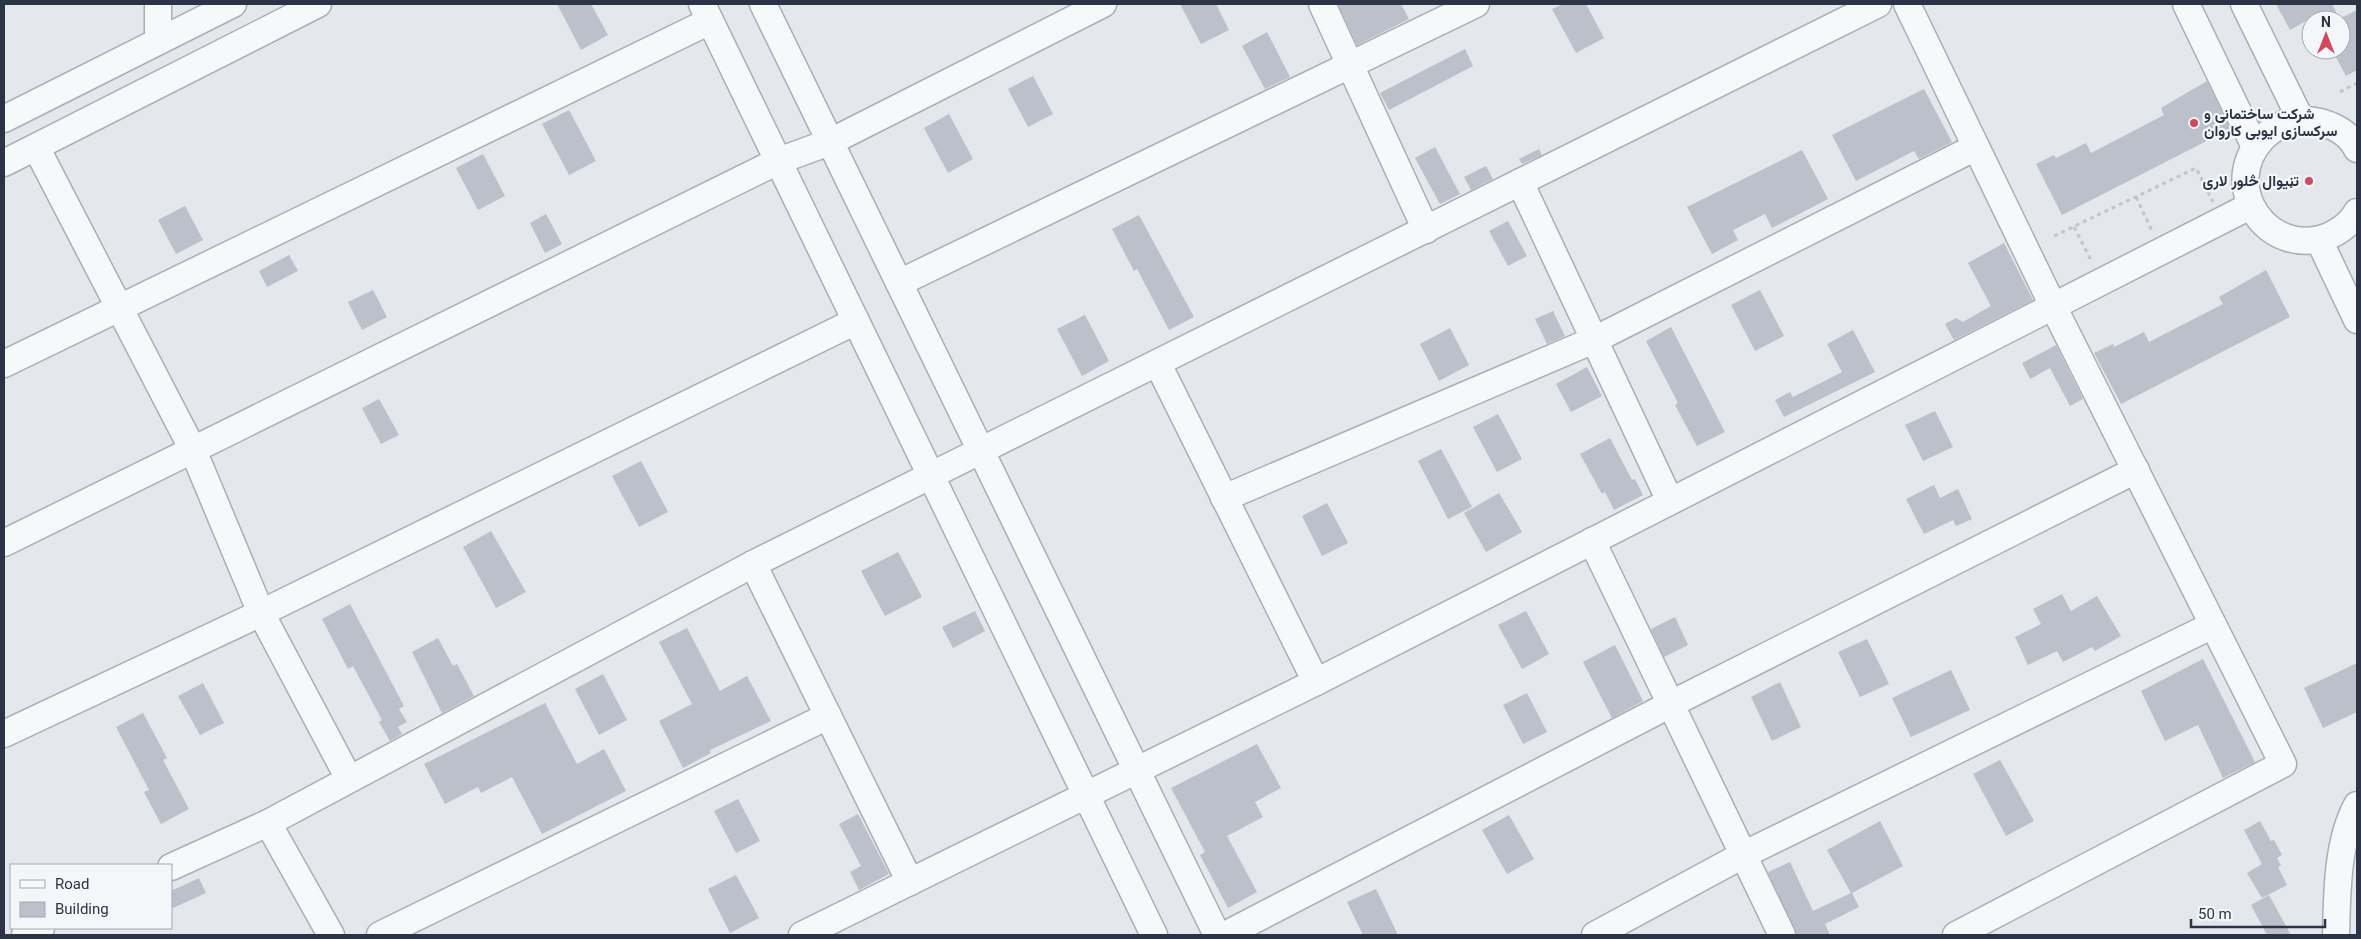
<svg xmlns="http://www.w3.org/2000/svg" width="2361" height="939" viewBox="0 0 2361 939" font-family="Roboto,Vazirmatn,sans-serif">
<rect width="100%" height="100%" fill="#e4e7ec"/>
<!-- building -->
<g fill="#bbc0ca">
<path d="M 557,4 L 591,4 L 608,35 L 581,50 Z"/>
<path d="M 1180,4 L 1216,4 L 1229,30 L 1201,44 Z"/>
<path d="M 1338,4 L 1401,4 L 1409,19 L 1357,45 Z"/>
<path d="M 1563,4 L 1586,4 L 1604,38 L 1576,53 L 1552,9 Z"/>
<path d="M 2276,4 L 2332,4 L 2340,20 L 2308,20 L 2290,30 Z"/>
<path d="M 2357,10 L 2357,70 L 2346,76 L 2332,50 L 2341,50 L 2341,18 Z"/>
<path d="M 1267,32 L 1290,77 L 1265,89 L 1242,46 Z"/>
<path d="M 1465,49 L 1473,66 L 1389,110 L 1380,93 Z"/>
<path d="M 1033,76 L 1053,114 L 1028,127 L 1008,89 Z"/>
<path d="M 2207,81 L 2230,129 L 2062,215 L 2036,164 L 2054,155 L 2056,158 L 2086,143 L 2091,153 L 2164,115 L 2161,108 Z"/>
<path d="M 1924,89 L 1952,142 L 1919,159 L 1914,151 L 1856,181 L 1832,135 Z"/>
<path d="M 569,110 L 596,161 L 569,175 L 542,124 Z"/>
<path d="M 949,114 L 973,159 L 948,173 L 924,128 Z"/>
<path d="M 1435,147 L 1460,194 L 1440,204 L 1415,158 Z"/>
<path d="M 1539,149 L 1542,155 L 1522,164 L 1519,159 Z"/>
<path d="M 1802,150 L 1828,199 L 1772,228 L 1765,214 L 1733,230 L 1738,240 L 1712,254 L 1687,207 Z"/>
<path d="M 483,154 L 505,196 L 478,210 L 456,168 Z"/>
<path d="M 1486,166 L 1493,179 L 1471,190 L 1464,177 Z"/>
<path d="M 185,206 L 203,240 L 176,254 L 158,220 Z"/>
<path d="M 546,214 L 562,244 L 545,253 L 530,223 Z"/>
<path d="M 1139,215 L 1194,317 L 1169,330 L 1137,269 L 1134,271 L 1112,229 Z"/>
<path d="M 1508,221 L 1527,256 L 1508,266 L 1489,231 Z"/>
<path d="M 2004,243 L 2033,300 L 1954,340 L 1945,324 L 1956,318 L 1963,322 L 1991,306 L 1968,263 Z"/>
<path d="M 289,255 L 298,271 L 267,287 L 259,271 Z"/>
<path d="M 2266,270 L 2290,317 L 2121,404 L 2094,353 L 2113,344 L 2114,347 L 2144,332 L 2149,342 L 2223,304 L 2219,297 Z"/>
<path d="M 373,290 L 387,317 L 362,330 L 348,302 Z"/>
<path d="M 1760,290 L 1784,336 L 1755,351 L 1731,305 Z"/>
<path d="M 1553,311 L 1565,336 L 1547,344 L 1535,319 Z"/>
<path d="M 1085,315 L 1109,361 L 1082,376 L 1057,329 Z"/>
<path d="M 1671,327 L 1725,432 L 1697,446 L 1675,405 L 1678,403 L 1646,341 Z"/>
<path d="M 1450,328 L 1469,365 L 1439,381 L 1420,344 Z"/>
<path d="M 1853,330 L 1875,372 L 1784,417 L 1775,400 L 1790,392 L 1793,397 L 1842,372 L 1827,344 Z"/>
<path d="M 2056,345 L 2083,399 L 2070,406 L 2050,368 L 2030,379 L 2022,363 Z"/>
<path d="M 1587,367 L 1602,396 L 1571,412 L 1556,384 Z"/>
<path d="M 379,399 L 399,435 L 381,444 L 362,408 Z"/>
<path d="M 1935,411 L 1953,447 L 1923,461 L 1905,425 Z"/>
<path d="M 1498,414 L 1522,459 L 1497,472 L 1473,427 Z"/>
<path d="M 1610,438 L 1632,480 L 1635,479 L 1643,495 L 1614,510 L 1605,492 L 1602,494 L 1580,454 Z"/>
<path d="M 1441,449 L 1472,507 L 1448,519 L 1418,461 Z"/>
<path d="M 641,461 L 668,512 L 639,527 L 612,476 Z"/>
<path d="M 1934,485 L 1940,498 L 1958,489 L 1972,519 L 1956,526 L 1953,520 L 1924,534 L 1906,499 Z"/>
<path d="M 1499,493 L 1522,532 L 1486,552 L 1464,513 Z"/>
<path d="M 1327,503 L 1348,543 L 1322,556 L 1302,516 Z"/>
<path d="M 491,531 L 526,592 L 496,608 L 463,547 Z"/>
<path d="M 898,552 L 922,597 L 885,616 L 861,571 Z"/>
<path d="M 2062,594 L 2071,611 L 2097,596 L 2121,636 L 2095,651 L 2092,647 L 2063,662 L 2057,651 L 2028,665 L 2015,637 L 2041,624 L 2033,609 Z"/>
<path d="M 350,604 L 404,706 L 399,709 L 407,722 L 398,727 L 402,734 L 390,741 L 379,722 L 382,720 L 353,666 L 348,669 L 322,619 Z"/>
<path d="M 975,611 L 985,631 L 953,648 L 942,627 Z"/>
<path d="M 1526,611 L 1549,654 L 1522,669 L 1498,625 Z"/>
<path d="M 1675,617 L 1688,645 L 1664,657 L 1651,629 Z"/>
<path d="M 687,628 L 720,691 L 747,676 L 771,721 L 710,750 L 711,753 L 683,768 L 659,721 L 692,704 L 659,642 Z"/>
<path d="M 438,638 L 453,666 L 457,664 L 474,696 L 442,713 L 412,652 Z"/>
<path d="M 1867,639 L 1889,684 L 1860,697 L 1838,652 Z"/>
<path d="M 1615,645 L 1643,701 L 1612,718 L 1583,662 Z"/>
<path d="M 2203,659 L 2255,762 L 2223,778 L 2198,725 L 2165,741 L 2141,691 Z"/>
<path d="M 2357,663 L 2357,712 L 2323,728 L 2304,688 Z"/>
<path d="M 1951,670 L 1970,710 L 1911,737 L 1892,698 Z"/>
<path d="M 603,674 L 627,720 L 599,735 L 575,689 Z"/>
<path d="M 1780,682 L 1801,727 L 1772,741 L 1751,697 Z"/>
<path d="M 203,683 L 224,723 L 200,735 L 178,696 Z"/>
<path d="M 1527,693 L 1547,732 L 1523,744 L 1503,705 Z"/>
<path d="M 545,703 L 577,764 L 604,749 L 626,791 L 542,834 L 512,777 L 481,793 L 478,787 L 445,804 L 424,764 Z"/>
<path d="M 143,713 L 167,758 L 163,760 L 189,809 L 161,824 L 144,792 L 149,790 L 116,727 Z"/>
<path d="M 1257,744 L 1281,788 L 1255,802 L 1263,817 L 1227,836 L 1257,892 L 1228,908 L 1200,855 L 1205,852 L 1171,788 Z"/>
<path d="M 2000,760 L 2034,821 L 2006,836 L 1973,774 Z"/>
<path d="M 738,799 L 760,841 L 736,853 L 714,811 Z"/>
<path d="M 858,814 L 889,874 L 859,890 L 850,872 L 861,866 L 839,824 Z"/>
<path d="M 1509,815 L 1534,859 L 1507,874 L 1482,830 Z"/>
<path d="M 1880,821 L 1903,866 L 1852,893 L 1859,907 L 1825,924 L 1830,935 L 1797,935 L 1768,872 L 1790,862 L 1813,911 L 1851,893 L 1827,850 Z"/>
<path d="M 2260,821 L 2271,841 L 2274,840 L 2282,855 L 2277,858 L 2281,866 L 2278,867 L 2287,885 L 2262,898 L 2247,873 L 2262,864 L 2244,830 Z"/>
<path d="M 736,875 L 759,918 L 730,933 L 708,889 Z"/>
<path d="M 199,878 L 206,893 L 171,909 L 171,891 Z"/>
<path d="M 1376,889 L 1398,935 L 1363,935 L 1347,902 Z"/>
<path d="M 2269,895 L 2291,935 L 2267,935 L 2251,905 Z"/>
</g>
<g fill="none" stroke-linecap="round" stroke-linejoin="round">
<!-- minor casing -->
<g stroke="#a9aeb7" stroke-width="29">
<g id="minor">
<path d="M 158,4 L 158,41"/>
<path d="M 702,4 L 1154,935"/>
<path d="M 763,4 L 1217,935"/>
<path d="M 1322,4 L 1426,230"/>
<path d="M 1907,4 L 2053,306 L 2283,764 L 1956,935"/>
<path d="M 2186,4 L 2255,147"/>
<path d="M 2244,4 L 2301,120"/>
<path d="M 4,119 L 233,4"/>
<path d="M 36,147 L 193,450 L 261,613 L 349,779"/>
<path d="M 2357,149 C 2348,130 2325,121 2306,120 C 2290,119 2273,127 2262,139 C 2218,187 2269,260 2329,236 C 2340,231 2351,223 2357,212"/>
<path d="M 4,163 L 318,4"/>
<path d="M 1520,182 L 1670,501"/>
<path d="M 2319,240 L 2357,320"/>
<path d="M 899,283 L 1476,4"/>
<path d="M 4,364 L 710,21"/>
<path d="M 1158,364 L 1316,682"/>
<path d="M 1224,498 L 1594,340 L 1976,147"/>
<path d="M 1592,541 L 1782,935"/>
<path d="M 4,543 L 778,161 L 830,142 L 1103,4"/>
<path d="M 753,564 L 910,882"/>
<path d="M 4,734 L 261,613 L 856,321"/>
<path d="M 268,823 L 331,935"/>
<path d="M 171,867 L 268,823 L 753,564 L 1878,4"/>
<path d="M 25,935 L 41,928"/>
<path d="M 380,935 L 828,716"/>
<path d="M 802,935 L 1316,682 L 2250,206"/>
<path d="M 1225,935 L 1671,704 L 2136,470"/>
<path d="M 1595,935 L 1743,855 L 2213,625"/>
<path d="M 2336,935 C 2337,894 2337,841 2357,805"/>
</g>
</g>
<!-- path -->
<g stroke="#c2c5cb" stroke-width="3" stroke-dasharray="4 4" stroke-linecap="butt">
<path d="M 2340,92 L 2357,83"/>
<path d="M 2136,197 L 2153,233"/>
<path d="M 2074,227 L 2092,262"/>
<path d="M 2054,236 L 2196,168 L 2213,202"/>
</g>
<!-- minor -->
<use href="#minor" stroke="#f7f8fa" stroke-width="26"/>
</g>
<!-- markers -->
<g fill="#d1495b" stroke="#f4f6f9" stroke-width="2">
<circle cx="2194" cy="123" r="5"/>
<circle cx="2309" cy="181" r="5"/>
</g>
<g text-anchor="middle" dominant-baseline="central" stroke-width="4.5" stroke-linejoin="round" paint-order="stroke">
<!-- poi labels -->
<g font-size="15" font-weight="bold" fill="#2b3445" stroke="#f4f6f9" text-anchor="start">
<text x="2204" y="114">شرکت ساختمانی و<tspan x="2204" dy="17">سرکسازی ایوبی کاروان</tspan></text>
<text x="2299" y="181" text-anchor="end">تڼیوال څلور لاری</text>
</g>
</g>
<!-- border -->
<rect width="2361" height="939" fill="none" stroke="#2b3445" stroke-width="10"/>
<!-- legend -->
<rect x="10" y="864" width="162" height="65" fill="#f4f6f9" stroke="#a4a8b1"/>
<rect x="20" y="880" width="25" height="8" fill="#f7f8fa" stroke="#a4a8b1"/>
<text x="55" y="889" font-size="15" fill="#2b3445">Road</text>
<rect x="20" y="902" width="25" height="15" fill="#bbc0ca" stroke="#a4a8b1"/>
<text x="55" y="914" font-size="15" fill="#2b3445">Building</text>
<!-- north arrow -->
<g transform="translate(2326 35)"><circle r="24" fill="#f4f6f9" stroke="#a4a8b1"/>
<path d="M0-4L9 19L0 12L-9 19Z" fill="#d1495b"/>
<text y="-8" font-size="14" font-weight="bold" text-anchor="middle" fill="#2b3445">N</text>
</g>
<!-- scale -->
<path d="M2191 919v8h134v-8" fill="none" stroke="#2b3445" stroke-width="2.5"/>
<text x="2198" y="919" font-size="15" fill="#2b3445" stroke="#f4f6f9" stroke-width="4" paint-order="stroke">50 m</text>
</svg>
